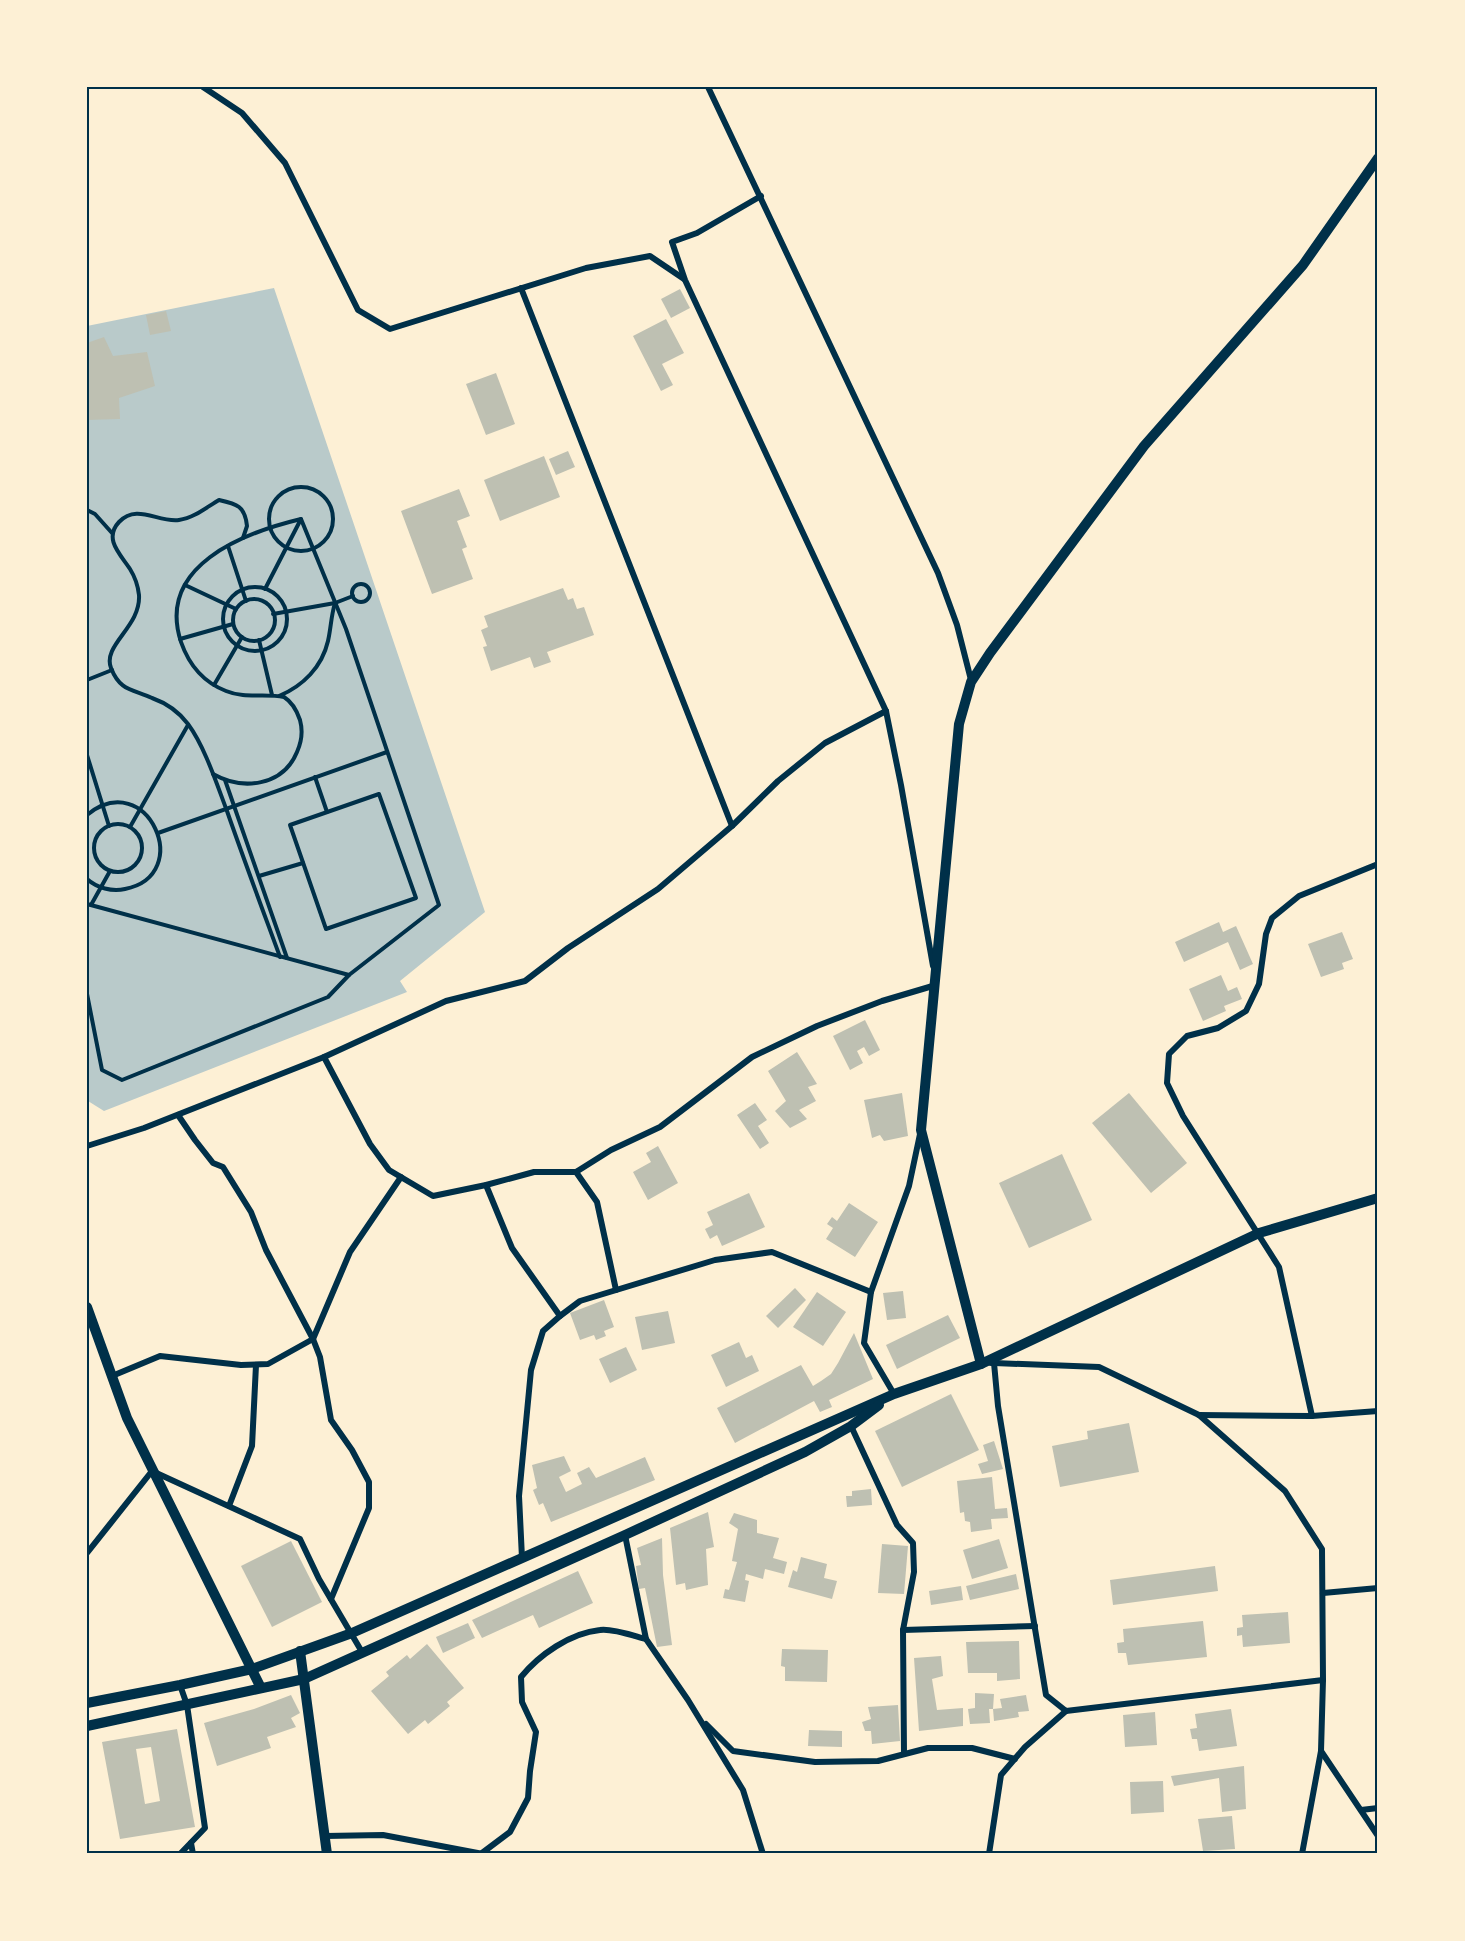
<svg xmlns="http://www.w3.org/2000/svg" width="1465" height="1941" viewBox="0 0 1465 1941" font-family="Manrope,sans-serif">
<rect width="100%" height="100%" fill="#fdf0d5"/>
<!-- green -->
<path fill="#b9caca" d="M 274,288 L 485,912 L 400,981 L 407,992 L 104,1111 L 88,1101 L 87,1097 L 87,326 Z"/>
<!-- building -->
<g fill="#bec0b2" fill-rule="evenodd">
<path d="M 680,289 L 690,308 L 671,318 L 661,299 Z"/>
<path d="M 166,311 L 171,331 L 150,335 L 146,315 Z"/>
<path d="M 666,319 L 684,353 L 662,364 L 673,385 L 661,391 L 633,336 Z"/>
<path d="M 104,337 L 113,356 L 147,352 L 155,386 L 119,398 L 120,419 L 87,420 L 87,343 Z"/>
<path d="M 496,373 L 515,424 L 486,435 L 466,384 Z"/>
<path d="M 568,451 L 575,467 L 556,475 L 549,459 Z"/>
<path d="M 544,456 L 560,497 L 500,521 L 484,480 Z"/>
<path d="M 459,489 L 470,516 L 457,521 L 467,547 L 462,549 L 473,579 L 432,594 L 401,511 Z"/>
<path d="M 563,588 L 568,600 L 573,598 L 577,609 L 584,607 L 594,635 L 547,652 L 551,662 L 534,668 L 530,657 L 491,671 L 483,647 L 487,646 L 481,630 L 488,627 L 484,616 Z"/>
<path d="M 1219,922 L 1223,932 L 1236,926 L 1253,964 L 1240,970 L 1228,942 L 1184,962 L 1175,942 Z"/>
<path d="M 1342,932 L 1353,959 L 1342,963 L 1344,969 L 1321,977 L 1308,944 Z"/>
<path d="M 1221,975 L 1228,991 L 1237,987 L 1242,999 L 1224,1006 L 1226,1011 L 1203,1021 L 1189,989 Z"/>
<path d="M 865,1020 L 880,1050 L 869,1056 L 864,1047 L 857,1051 L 863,1063 L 850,1070 L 833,1036 Z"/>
<path d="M 797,1052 L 817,1084 L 808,1087 L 816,1101 L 799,1110 L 807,1119 L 790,1128 L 775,1111 L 786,1101 L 768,1071 Z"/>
<path d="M 902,1093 L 908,1136 L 884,1141 L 880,1135 L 872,1138 L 864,1100 Z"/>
<path d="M 1129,1093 L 1187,1163 L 1151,1193 L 1092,1123 Z"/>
<path d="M 755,1103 L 767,1120 L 758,1126 L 769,1143 L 760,1149 L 737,1115 Z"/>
<path d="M 658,1146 L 678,1183 L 648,1200 L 633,1172 L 651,1162 L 646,1153 Z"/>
<path d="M 1062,1154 L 1092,1220 L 1029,1248 L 999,1183 Z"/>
<path d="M 749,1193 L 765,1227 L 722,1246 L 717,1235 L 710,1239 L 705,1229 L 713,1225 L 707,1212 Z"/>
<path d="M 849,1203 L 878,1222 L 855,1257 L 826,1239 L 833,1228 L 827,1224 L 832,1217 L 837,1221 Z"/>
<path d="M 795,1288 L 806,1300 L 778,1328 L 766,1316 Z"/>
<path d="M 903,1291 L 906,1318 L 887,1320 L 883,1293 Z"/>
<path d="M 817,1292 L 846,1312 L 823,1346 L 793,1327 Z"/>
<path d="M 604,1300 L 614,1327 L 604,1331 L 606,1336 L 596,1340 L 594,1335 L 580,1340 L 570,1313 Z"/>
<path d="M 668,1311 L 675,1343 L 642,1350 L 635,1317 Z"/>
<path d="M 948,1315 L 960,1338 L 897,1369 L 886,1345 Z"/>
<path d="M 854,1333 L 873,1379 L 829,1400 L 832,1407 L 820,1412 L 814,1401 L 735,1443 L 717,1408 L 801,1365 L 813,1386 L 821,1381 L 831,1374 L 838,1363 Z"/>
<path d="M 739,1342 L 746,1358 L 752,1355 L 759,1371 L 726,1387 L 711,1355 Z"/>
<path d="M 626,1347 L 637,1370 L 610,1383 L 599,1359 Z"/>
<path d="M 951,1394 L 979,1450 L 902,1487 L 875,1431 Z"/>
<path d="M 1129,1423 L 1139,1472 L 1060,1487 L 1052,1446 L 1088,1439 L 1087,1431 Z"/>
<path d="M 994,1441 L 1003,1469 L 982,1474 L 978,1464 L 988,1461 L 983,1445 Z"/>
<path d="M 564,1456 L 571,1471 L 559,1477 L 566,1492 L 582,1484 L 577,1473 L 589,1467 L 596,1478 L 645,1457 L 655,1480 L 551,1522 L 543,1503 L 539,1505 L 533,1490 L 537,1488 L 532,1465 Z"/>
<path d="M 992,1477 L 995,1509 L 1007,1508 L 1008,1518 L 991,1519 L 992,1529 L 971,1532 L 970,1522 L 965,1521 L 964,1512 L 960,1513 L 957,1481 Z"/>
<path d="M 871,1489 L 872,1505 L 847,1507 L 846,1496 L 852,1496 L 852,1491 Z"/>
<path d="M 708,1512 L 714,1547 L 706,1549 L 708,1585 L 686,1590 L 685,1583 L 676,1585 L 670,1528 Z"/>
<path d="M 734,1513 L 757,1520 L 757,1533 L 779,1538 L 773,1558 L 787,1562 L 784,1574 L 765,1569 L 763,1579 L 746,1574 L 745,1580 L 749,1581 L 745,1602 L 723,1598 L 725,1589 L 729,1590 L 737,1562 L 732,1561 L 738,1529 L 729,1523 Z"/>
<path d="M 662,1538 L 663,1575 L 672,1645 L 657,1647 L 645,1588 L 639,1589 L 636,1566 L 641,1565 L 637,1548 Z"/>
<path d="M 999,1539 L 1008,1568 L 972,1579 L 963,1550 Z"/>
<path d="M 291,1541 L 322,1602 L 272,1627 L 241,1566 Z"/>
<path d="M 882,1544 L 908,1546 L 904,1594 L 878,1593 Z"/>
<path d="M 801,1557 L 827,1564 L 824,1578 L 837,1581 L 832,1599 L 788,1587 L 793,1570 L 797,1572 Z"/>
<path d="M 1215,1566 L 1218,1591 L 1113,1605 L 1110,1580 Z"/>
<path d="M 578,1571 L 593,1603 L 539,1628 L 533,1615 L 482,1638 L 472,1620 Z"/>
<path d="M 1016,1574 L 1019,1589 L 970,1600 L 966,1586 Z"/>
<path d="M 961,1586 L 963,1600 L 931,1605 L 929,1591 Z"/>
<path d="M 1288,1612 L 1290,1643 L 1243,1647 L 1242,1635 L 1237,1636 L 1237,1628 L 1243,1627 L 1242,1615 Z"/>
<path d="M 1203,1621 L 1207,1657 L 1128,1665 L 1126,1653 L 1118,1653 L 1117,1643 L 1124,1642 L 1123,1629 Z"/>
<path d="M 468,1623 L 475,1638 L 443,1653 L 436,1637 Z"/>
<path d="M 1019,1641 L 1020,1679 L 997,1681 L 997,1673 L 968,1673 L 966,1642 Z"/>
<path d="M 427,1644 L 464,1688 L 447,1702 L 450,1706 L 428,1724 L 425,1720 L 408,1734 L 371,1691 L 389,1676 L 386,1672 L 407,1655 L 410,1659 Z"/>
<path d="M 782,1649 L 828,1650 L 827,1682 L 785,1681 L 785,1667 L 781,1666 Z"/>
<path d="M 941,1656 L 943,1676 L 932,1679 L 937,1710 L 963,1708 L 963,1726 L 919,1731 L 914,1658 Z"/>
<path d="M 975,1693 L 994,1694 L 993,1709 L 989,1709 L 990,1723 L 970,1724 L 968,1709 L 975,1708 Z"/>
<path d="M 291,1695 L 300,1713 L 291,1718 L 296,1727 L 267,1737 L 271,1748 L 217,1766 L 204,1723 L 254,1709 Z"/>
<path d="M 1026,1695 L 1029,1711 L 1018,1712 L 1019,1717 L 994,1721 L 993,1709 L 1002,1708 L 1000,1699 Z"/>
<path d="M 898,1705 L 900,1741 L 872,1744 L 871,1731 L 865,1731 L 862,1722 L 871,1719 L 868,1707 Z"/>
<path d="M 1231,1709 L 1237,1746 L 1199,1751 L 1197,1739 L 1192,1739 L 1190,1729 L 1197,1728 L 1195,1714 Z"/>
<path d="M 1155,1712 L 1157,1745 L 1125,1747 L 1123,1715 Z"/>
<path d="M 177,1729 L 195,1827 L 120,1839 L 102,1742 ZM 151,1747 L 160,1801 L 145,1804 L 136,1749 Z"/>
<path d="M 809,1730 L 842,1731 L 842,1747 L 808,1746 Z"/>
<path d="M 1244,1766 L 1246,1809 L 1222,1812 L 1219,1778 L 1174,1786 L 1171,1776 Z"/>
<path d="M 1163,1781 L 1164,1812 L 1131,1814 L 1130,1782 Z"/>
<path d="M 1232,1816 L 1235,1849 L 1203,1851 L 1198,1819 Z"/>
</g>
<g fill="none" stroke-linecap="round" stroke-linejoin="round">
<!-- path -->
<g stroke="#003049" stroke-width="4">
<circle cx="301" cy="519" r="32"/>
<path d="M 87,510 L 95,514 L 112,533"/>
<path d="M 243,538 L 247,526 C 245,506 237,504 219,500 C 207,507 194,518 179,520 C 158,523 137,503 119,522 C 103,539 121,555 130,569 C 135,577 138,586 139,595 C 141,627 102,645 111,668 C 120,691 132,689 152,698 C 166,703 179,712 188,724 C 205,747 217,785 227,811 C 244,860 262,908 280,957"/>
<path d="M 228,546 L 246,601"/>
<circle cx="361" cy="593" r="9"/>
<path d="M 185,585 L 236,609"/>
<circle cx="255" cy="619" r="32"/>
<path d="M 265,589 L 301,519"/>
<circle cx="254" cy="620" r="21"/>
<path d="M 273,614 L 335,603 L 353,596"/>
<path d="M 180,639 L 233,624"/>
<path d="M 259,640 L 272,695"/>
<path d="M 87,680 L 112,670"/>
<path d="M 214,685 L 242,637"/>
<path d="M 279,696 C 303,686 322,667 328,641 C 331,628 331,616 335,603"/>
<path d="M 87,755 L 109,826"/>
<path d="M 315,777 L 327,812"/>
<path d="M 225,780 L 287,958"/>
<path d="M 379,794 L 416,898 L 326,929 L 290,825 Z"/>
<path d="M 87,815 C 147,766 196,875 125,889 C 112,892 97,888 87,879"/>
<circle cx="118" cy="848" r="24"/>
<path d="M 130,827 L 188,725"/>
<path d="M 158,833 L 387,752"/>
<path d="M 259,876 L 303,863"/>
<path d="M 87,904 L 349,975"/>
<path d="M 91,905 L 110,871"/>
<path d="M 87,994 L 102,1070 L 122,1080 L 328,997 L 349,975 L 439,905 L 346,629 L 301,519 C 243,533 156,566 181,642 C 189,665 203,682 226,691 C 245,699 265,693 284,697 C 292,702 297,711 300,720 C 303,731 302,741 297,752 C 283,786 243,791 213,774"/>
</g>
<!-- minor -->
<g stroke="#003049" stroke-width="6">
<path d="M 203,87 L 242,113 L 285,163 L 358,310 L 390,329 L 586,268 L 650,256 L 684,279"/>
<path d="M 708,87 L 938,573 L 957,625 L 971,680"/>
<path d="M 761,196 L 697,233 L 672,242 L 685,280 L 886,711 L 901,785 L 933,966"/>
<path d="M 521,288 L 732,826"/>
<path d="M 324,1057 L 370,1144 L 389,1170 L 433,1196 L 486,1185 L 534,1172 L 576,1172 L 611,1150 L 660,1127 L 752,1057 L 817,1026 L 882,1001 L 936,985"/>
<path d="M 178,1115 L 195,1140 L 213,1163 L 223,1167 L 251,1212 L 266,1250 L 313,1339 L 320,1357 L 331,1420 L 352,1450 L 369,1482 L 369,1508 L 331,1599"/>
<path d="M 87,1146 L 144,1128 L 324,1057 L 446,1001 L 525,981 L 568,948 L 658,889 L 732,826 L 778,781 L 825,743 L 886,711"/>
<path d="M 576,1172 L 597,1202 L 616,1290"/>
<path d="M 486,1185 L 512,1248 L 560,1316"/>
<path d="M 991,1363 L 994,1363 L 998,1406 L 1046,1695 L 1066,1711 L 1323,1680"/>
<path d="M 994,1363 L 1099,1367 L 1199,1415 L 1285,1491 L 1322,1549 L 1323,1680 L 1321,1751 L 1378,1836"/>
<path d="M 112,1376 L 160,1356 L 241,1365 L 268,1364 L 313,1339 L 350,1252 L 401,1177"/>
<path d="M 894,1394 L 864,1343 L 871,1292 L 909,1186 L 920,1134"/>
<path d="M 1199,1415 L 1312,1416 L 1378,1411"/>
<path d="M 1312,1416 L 1279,1267 L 1183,1116 L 1167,1083 L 1169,1054 L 1187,1036 L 1218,1028 L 1246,1011 L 1259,984 L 1266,934 L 1272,918 L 1299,896 L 1378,864"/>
<path d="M 851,1426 L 897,1525 L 913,1543 L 914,1572 L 903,1630 L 904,1754"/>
<path d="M 229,1506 L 252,1446 L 256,1365"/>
<path d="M 625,1535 L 646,1639 L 688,1700 L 743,1790 L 763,1854"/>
<path d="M 87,1553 L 152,1471 L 300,1539 L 319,1579 L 362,1652"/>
<path d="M 522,1558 L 519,1496 L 531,1370 L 543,1331 L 560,1316 L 580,1301 L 715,1260 L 772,1252 L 871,1292"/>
<path d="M 1323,1593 L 1378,1588"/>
<path d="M 903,1630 L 1035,1626"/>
<path d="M 706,1724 L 733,1751 L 815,1762 L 878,1761 L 928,1748 L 972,1748 L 1015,1759"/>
<path d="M 1361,1810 L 1378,1808"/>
<path d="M 325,1836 L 383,1835 L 483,1854"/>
<path d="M 191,1843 L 193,1854"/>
<path d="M 482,1853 L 510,1832 L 528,1798 L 530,1771 L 536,1732 L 522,1702 L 521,1677 C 539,1655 570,1633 600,1630 C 612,1628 634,1636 646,1639"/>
<path d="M 180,1854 L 205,1828 L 187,1705 L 180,1685"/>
<path d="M 989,1854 L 1001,1775 L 1025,1747 L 1066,1711"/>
<path d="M 1302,1854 L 1321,1751"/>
</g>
<!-- tertiary -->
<g stroke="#003049" stroke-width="10">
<path d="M 87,1307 L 127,1418 L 261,1688"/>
<path d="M 981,1364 L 921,1130 L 959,724 L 971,682 L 990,653 L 1144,446 L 1303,265 L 1378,158"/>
<path d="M 300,1651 L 327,1854"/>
<path d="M 87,1703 L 180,1685 L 252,1669 L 352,1633 L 894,1394 L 981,1364 L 1259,1233 L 1378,1198"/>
<path d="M 87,1726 L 304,1679 L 625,1535 L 805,1452 L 851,1426 L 879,1405"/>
</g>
</g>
<!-- border -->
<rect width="1465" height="1941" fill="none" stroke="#fdf0d5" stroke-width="177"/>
<rect x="88" y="88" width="1288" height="1764" fill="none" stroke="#003049" stroke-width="2"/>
</svg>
